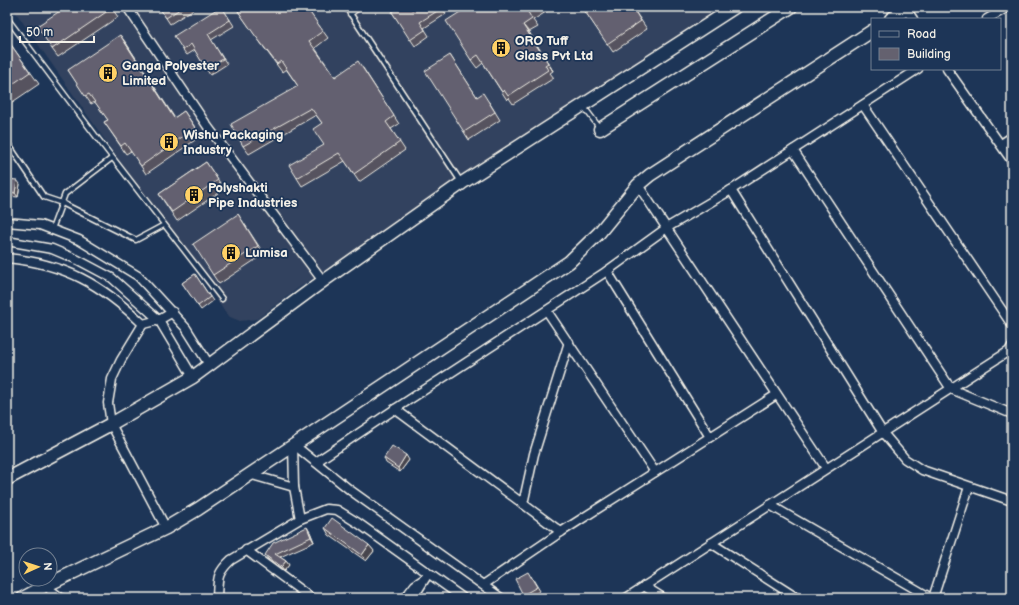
<svg xmlns="http://www.w3.org/2000/svg" width="1019" height="605" viewBox="0 0 1019 605" font-family="'Balsamiq Sans',sans-serif">
<rect width="100%" height="100%" fill="#1d3557"/>
<filter id="ink" filterUnits="userSpaceOnUse"><feTurbulence type="fractalNoise" baseFrequency=".025" numOctaves="2"/><feDisplacementMap in="SourceGraphic" scale="8" xChannelSelector="R" yChannelSelector="G"/><feConvolveMatrix kernelMatrix="1 2 1 2 8 2 1 2 1" color-interpolation-filters="sRGB"/></filter>
<g filter="url(#ink)">
<!-- built -->
<path fill="#32425e" d="M 12,7 L 728,7 L 465,177 L 297,289 L 257,319 L 240,321 L 230,317 L 223,309 Z"/>
<g fill="none" stroke-linecap="round" stroke-linejoin="round">
<!-- lane casing -->
<g stroke="#f4f1e8" stroke-width="7">
<g id="lane">
<path d="M 346,7 L 461,182"/>
<path d="M 350,14 L 360,7"/>
<path d="M 7,18 L 95,135 L 222,299"/>
<path d="M 584,107 L 599,127"/>
<path d="M 7,142 L 44,197 L 62,203 L 136,240 L 164,225"/>
<path d="M 52,229 L 65,194 L 112,158"/>
</g>
</g>
<!-- street casing -->
<g stroke="#f4f1e8" stroke-width="11">
<g id="street">
<path d="M 127,7 L 208,127 L 323,281"/>
<path d="M 906,9 L 913,19"/>
<path d="M 987,19 L 1008,7"/>
<path d="M 947,69 L 1012,161"/>
<path d="M 863,105 L 1012,325"/>
<path d="M 1001,144 L 1012,137"/>
<path d="M 793,150 L 951,389 L 1012,414"/>
<path d="M 638,185 L 826,468"/>
<path d="M 731,190 L 883,433 L 905,459 L 922,470 L 1012,501"/>
<path d="M 7,222 L 40,225 L 79,240 L 138,276 L 186,328 L 210,366"/>
<path d="M 7,241 L 52,249 L 78,260 L 112,278 L 159,320 L 193,377"/>
<path d="M 7,258 C 66,264 101,284 143,324 L 159,320 L 173,312"/>
<path d="M 607,271 L 710,437"/>
<path d="M 547,311 L 655,472"/>
<path d="M 143,324 L 121,360 L 112,379 L 108,403 L 111,424 L 166,528"/>
<path d="M 293,444 L 350,490 L 501,598"/>
<path d="M 293,444 L 294,487 L 300,519"/>
<path d="M 316,462 L 395,409"/>
<path d="M 249,474 L 294,487"/>
<path d="M 523,504 L 534,454 L 569,342"/>
<path d="M 770,505 L 931,598"/>
<path d="M 561,532 L 395,409 L 607,271 L 668,227 L 731,190 L 918,69"/>
<path d="M 711,543 L 797,598"/>
<path d="M 246,550 L 311,598"/>
<path d="M 483,585 L 561,532 L 776,395"/>
<path d="M 45,586 L 61,598"/>
<path d="M 644,586 L 663,598"/>
<path d="M 217,598 C 218,579 216,574 231,560 L 300,519 L 326,509 L 337,510 L 358,523 L 463,598"/>
<path d="M 405,598 L 415,585 L 424,579"/>
<path d="M 413,598 L 428,574"/>
<path d="M 626,598 L 1009,351 L 1012,346"/>
<path d="M 933,598 L 969,487"/>
</g>
</g>
<!-- secondary casing -->
<g stroke="#f4f1e8" stroke-width="15">
<g id="secondary">
<path d="M 891,19 L 909,7"/>
<path d="M 600,129 L 791,7"/>
<path d="M 7,479 L 111,424 L 193,377 L 323,281 L 462,183 L 735,7"/>
<path d="M 23,598 L 45,586 L 166,528 L 198,509 L 569,262 L 599,233 L 638,185 L 650,175 L 872,31"/>
</g>
</g>
<!-- lane -->
<use href="#lane" stroke="#1d3557" stroke-width="4"/>
<!-- street -->
<use href="#street" stroke="#1d3557" stroke-width="8"/>
<!-- secondary -->
<use href="#secondary" stroke="#1d3557" stroke-width="12"/>
</g>
<!-- wall -->
<g fill="#56535f" stroke="#f4f1e8">
<path d="M 111,7 L 118,17 L 58,57 L 52,49 Z"/>
<path d="M 159,7 L 197,7 L 170,24 Z"/>
<path d="M 239,7 L 310,7 L 307,9 L 328,38 L 315,48 L 335,77 L 363,68 L 399,124 L 391,129 L 405,150 L 359,182 L 345,161 L 302,186 L 297,178 L 324,145 L 322,123 L 316,115 L 249,154 L 243,146 L 298,86 L 286,69 L 282,72 L 260,42 L 238,11 L 241,9 Z"/>
<path d="M 442,7 L 446,14 L 424,28 L 429,36 L 415,46 L 392,12 Z"/>
<path d="M 468,7 L 554,7 L 533,20 L 538,27 L 529,32 L 553,71 L 550,73 L 554,78 L 513,104 L 509,98 L 507,100 L 483,63 L 477,68 L 471,60 Z"/>
<path d="M 582,7 L 632,7 L 647,29 L 613,52 Z"/>
<path d="M 225,12 L 234,26 L 211,40 L 227,64 L 210,75 L 195,50 L 187,55 L 183,50 Z"/>
<path d="M 7,39 L 39,84 L 11,103 L 7,97 Z"/>
<path d="M 126,43 L 174,118 L 184,111 L 201,136 L 146,174 L 131,151 L 126,154 L 104,122 L 108,120 L 95,102 L 91,104 L 68,70 Z"/>
<path d="M 450,55 L 477,97 L 489,102 L 500,120 L 469,140 L 464,132 Z"/>
<path d="M 206,162 L 224,189 L 177,221 L 159,194 Z"/>
<path d="M 7,179 L 20,184 L 18,197 L 7,196 Z"/>
<path d="M 238,214 L 264,254 L 219,284 L 213,275 Z"/>
<path d="M 195,274 L 213,301 L 201,310 L 182,283 Z"/>
<path d="M 384,458 L 409,460 L 400,472 L 386,463 Z"/>
<path d="M 325,528 L 369,545 L 374,551 L 366,561 L 329,535 Z"/>
<path d="M 310,532 L 314,542 L 280,557 L 286,561 L 289,565 L 284,571 L 268,559 L 265,555 Z"/>
<path d="M 531,576 L 540,591 L 528,598 L 526,598 L 523,595 Z"/>
</g>
<!-- shaded-wall -->
<g fill="#46444e" stroke="#f4f1e8">
<path d="M 523,25 L 529,32 L 553,71 L 548,63 Z"/>
<path d="M 120,35 L 126,43 L 180,126 L 174,118 Z"/>
<path d="M 17,180 L 20,184 L 18,197 L 15,193 Z"/>
<path d="M 406,455 L 409,460 L 400,472 L 398,468 Z"/>
<path d="M 307,527 L 310,532 L 314,542 L 311,537 Z"/>
<path d="M 369,545 L 374,551 L 366,561 L 362,555 Z"/>
<path d="M 286,561 L 289,565 L 284,571 L 281,567 Z"/>
</g>
<!-- building -->
<g fill="#64616f" stroke="#f4f1e8">
<path d="M 66,7 L 111,7 L 112,8 L 52,49 L 37,26 Z"/>
<path d="M 159,7 L 183,7 L 166,18 Z"/>
<path d="M 220,7 L 222,7 L 230,20 L 208,34 L 223,59 L 206,69 L 191,44 L 183,50 L 174,36 Z"/>
<path d="M 239,7 L 306,7 L 323,31 L 309,41 L 335,77 L 358,61 L 394,116 L 386,122 L 400,142 L 354,174 L 339,153 L 297,178 L 289,165 L 324,145 L 313,129 L 322,123 L 311,108 L 243,146 L 231,124 L 298,86 L 281,61 L 277,64 L 254,34 L 238,11 L 241,9 Z"/>
<path d="M 399,7 L 410,7 L 412,10 L 416,7 L 441,7 L 442,8 L 420,22 L 425,30 L 410,40 L 392,12 Z"/>
<path d="M 468,7 L 536,7 L 528,12 L 532,19 L 523,25 L 548,63 L 545,65 L 548,70 L 508,96 L 504,90 L 502,92 L 478,55 L 471,60 L 446,21 Z"/>
<path d="M 582,7 L 632,7 L 641,21 L 607,44 Z"/>
<path d="M 120,35 L 174,118 L 184,111 L 195,128 L 141,166 L 125,143 L 121,146 L 104,122 L 108,120 L 89,94 L 85,96 L 68,70 Z"/>
<path d="M 7,39 L 30,72 L 7,88 Z"/>
<path d="M 450,55 L 477,97 L 483,93 L 495,112 L 464,132 L 425,71 Z"/>
<path d="M 206,162 L 218,180 L 172,212 L 159,194 Z"/>
<path d="M 7,179 L 17,180 L 15,193 L 7,192 Z"/>
<path d="M 238,214 L 258,246 L 213,275 L 193,244 Z"/>
<path d="M 195,274 L 210,297 L 198,306 L 182,283 Z"/>
<path d="M 392,446 L 406,455 L 398,468 L 384,458 Z"/>
<path d="M 332,518 L 369,545 L 362,555 L 325,528 Z"/>
<path d="M 307,527 L 311,537 L 275,554 L 286,561 L 281,567 L 265,555 L 273,543 Z"/>
<path d="M 528,572 L 537,587 L 523,595 L 515,579 Z"/>
</g>
</g>
<!-- icons -->
<defs>
<g id="building-disc" transform="scale(1)"><circle r="9.5" fill="#ffd166" stroke="#1d3557"/><path d="M-4-6H4V6H1V3H-1V6H-4ZM-2.5-4.3h1.7v1.8h-1.7ZM.8-4.3h1.7v1.8H.8ZM-2.5-1h1.7V.8h-1.7ZM.8-1h1.7V.8H.8Z" fill="#111"/></g>
</defs>
<g fill-rule="evenodd">
<use href="#building-disc" x="501" y="48"/>
<use href="#building-disc" x="108" y="73"/>
<use href="#building-disc" x="169" y="142"/>
<use href="#building-disc" x="194" y="195"/>
<use href="#building-disc" x="231" y="253"/>
</g>
<g text-anchor="middle" dominant-baseline="central" stroke-width="3.5" stroke-linejoin="round" paint-order="stroke">
<!-- poi labels -->
<g font-size="13" font-weight="bold" fill="#f4f1e8" stroke="#1d3557" text-anchor="start">
<text x="515" y="41">ORO Tuff<tspan x="515" dy="15">Glass Pvt Ltd</tspan></text>
<text x="122" y="66">Ganga Polyester<tspan x="122" dy="15">Limited</tspan></text>
<text x="183" y="135">Wishu Packaging<tspan x="183" dy="15">Industry</tspan></text>
<text x="208" y="188">Polyshakti<tspan x="208" dy="15">Pipe Industries</tspan></text>
<text x="245" y="253">Lumisa</text>
</g>
</g>
<!-- margin -->
<rect width="1019" height="605" fill="none" stroke="#1d3557" stroke-width="24"/>
<rect x="12" y="12" width="995" height="581" fill="none" stroke="#f4f1e8" stroke-width="1.5" filter="url(#ink)"/>
<!-- legend -->
<rect x="871" y="18" width="130" height="52" fill="#1d3557" stroke="#738091"/>
<rect x="879" y="31" width="20" height="6" fill="#1d3557" stroke="#738091"/>
<text x="907" y="38" font-size="12" fill="#f4f1e8">Road</text>
<rect x="879" y="48" width="20" height="12" fill="#64616f" stroke="#738091"/>
<text x="907" y="58" font-size="12" fill="#f4f1e8">Building</text>
<!-- north arrow -->
<g transform="translate(38 567) rotate(87)"><circle r="19" fill="#1d3557" stroke="#738091"/>
<path d="M0-3L7 15L0 10L-7 15Z" fill="#ffd166"/>
<text y="-6" font-size="11" font-weight="bold" text-anchor="middle" fill="#f4f1e8">N</text>
</g>
<!-- scale -->
<path d="M20 36v6h74v-6" fill="none" stroke="#f4f1e8" stroke-width="2"/>
<text x="26" y="36" font-size="12" fill="#f4f1e8" stroke="#1d3557" stroke-width="3" paint-order="stroke">50 m</text>
</svg>
